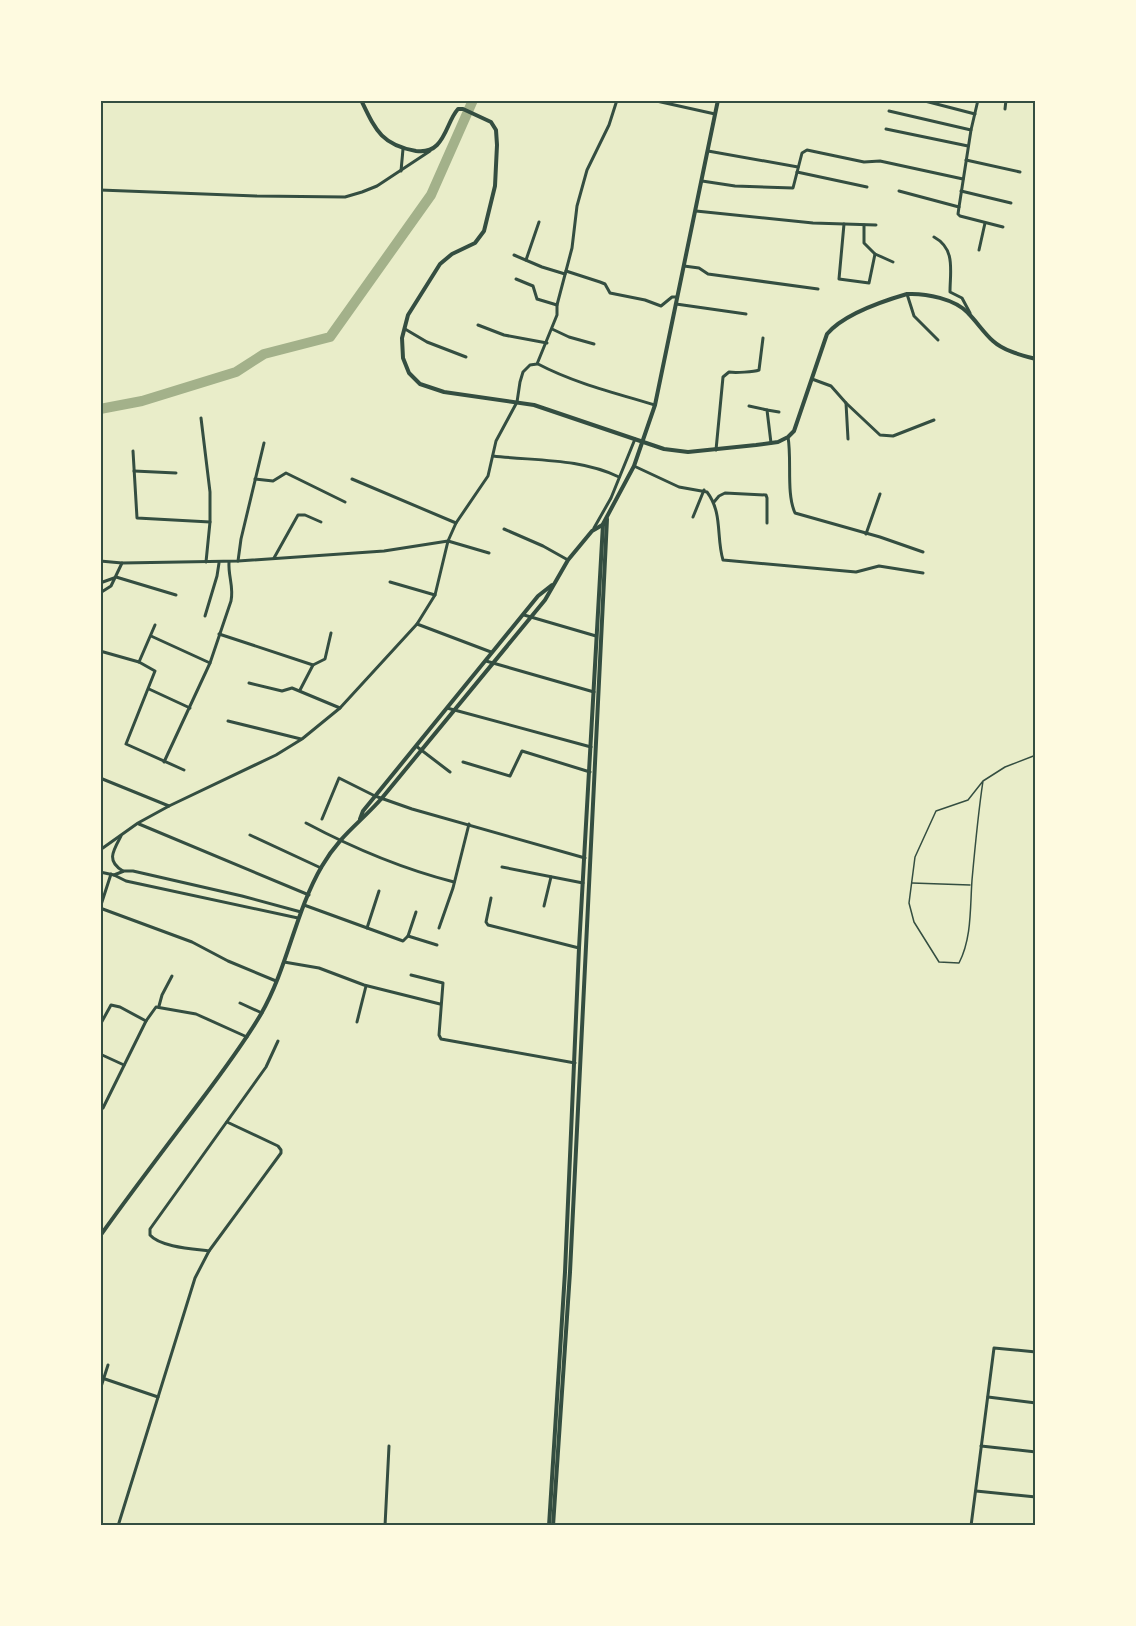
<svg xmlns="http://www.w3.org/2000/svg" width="1136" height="1626" viewBox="0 0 1136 1626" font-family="'Fira Sans',sans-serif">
<rect width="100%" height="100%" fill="#e9edc9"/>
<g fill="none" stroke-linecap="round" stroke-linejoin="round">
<!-- river -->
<path stroke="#a3b18a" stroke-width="10" d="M 100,409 L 142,401 L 236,372 L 264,354 L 330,337 L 431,195 L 473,100"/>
<!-- service -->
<g stroke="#344e41" stroke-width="1.5">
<path d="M 983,781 C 978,814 975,847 972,880 C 970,907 972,938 959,963 L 939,962 L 914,922 L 909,903 L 915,857 L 936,811 L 968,800 L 983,781 L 1005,767 L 1036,755"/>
<path d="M 912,883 L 970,885"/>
</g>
<!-- minor -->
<g stroke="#344e41" stroke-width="3">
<path d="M 652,100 L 715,114"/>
<path d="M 921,100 L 975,114"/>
<path d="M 1005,109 L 1006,100"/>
<path d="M 889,111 L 971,130"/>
<path d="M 886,129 L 968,146"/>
<path d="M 708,151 L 798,167"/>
<path d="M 966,160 L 1020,172"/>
<path d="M 401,171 L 403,149"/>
<path d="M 797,172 L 867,187"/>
<path d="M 702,181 L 735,186 L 793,188 L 802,153 L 807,150 L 864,162 L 880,161 L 963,179"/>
<path d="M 100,190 L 257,196 L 345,197 L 362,192 L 377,186 L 430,151"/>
<path d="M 899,191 L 959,207 L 971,130 L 978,100"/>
<path d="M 961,191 L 1011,203"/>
<path d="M 959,207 L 958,214 L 960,216 L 1003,227"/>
<path d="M 696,211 L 813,223 L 876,225"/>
<path d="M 844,224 L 839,279 L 869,283 L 875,254 L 864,243 L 864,225"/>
<path d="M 934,237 C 956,249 950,271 950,292 L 962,298 L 970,313"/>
<path d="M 979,250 L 985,223"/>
<path d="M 875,254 L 893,262"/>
<path d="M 514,255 L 542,267 L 565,274"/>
<path d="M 526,260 L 539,222"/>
<path d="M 684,266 L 699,268 L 708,274 L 818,289"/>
<path d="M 566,271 L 600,282 L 605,284 L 610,293 L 645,300 L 661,306 L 672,297 L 677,297"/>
<path d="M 516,279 L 533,286 L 537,299 L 557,305"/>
<path d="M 907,294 L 914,316 L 938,340"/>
<path d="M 676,304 L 746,314"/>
<path d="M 478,325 L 504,335 L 547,343"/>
<path d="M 405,329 L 427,342 L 466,357"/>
<path d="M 552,329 L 569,337 L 594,344"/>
<path d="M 538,364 C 574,383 615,393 655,405"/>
<path d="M 812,379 L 831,386 L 846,403 L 880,435 L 893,436 L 934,420"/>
<path d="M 846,403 L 848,439"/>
<path d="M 749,406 L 767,410 L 771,443"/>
<path d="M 767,410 L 779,412"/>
<path d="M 201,418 L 210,492 L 210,522 L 206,562"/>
<path d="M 788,437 C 792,460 786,493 795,513 L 880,537 L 923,552"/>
<path d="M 716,450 L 723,377 L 729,372 C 735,373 754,372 759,370 L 763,338"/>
<path d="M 133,451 L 137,518 L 210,522"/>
<path d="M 493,456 C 535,461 580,458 619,477"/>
<path d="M 634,466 L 679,487 L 707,492 C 723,513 716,537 723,560 L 856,572 L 879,566 L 923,573"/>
<path d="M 134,471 L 176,473"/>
<path d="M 255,479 L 273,481 L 286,473 L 345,502"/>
<path d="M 352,479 L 456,523"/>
<path d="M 714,502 L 719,496 L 725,493 L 766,495 L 767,498 L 767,523"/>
<path d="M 693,517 L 704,490"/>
<path d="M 594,528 L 611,498 L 635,439"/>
<path d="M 504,529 L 543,546 L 568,560"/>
<path d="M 866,534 L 880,494"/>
<path d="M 274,558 L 298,515 L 305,515 L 321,522"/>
<path d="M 100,561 L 122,563"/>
<path d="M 238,561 L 241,539 L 264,443"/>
<path d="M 116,577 L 176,595"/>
<path d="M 390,582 L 435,595"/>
<path d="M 100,583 L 114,578"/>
<path d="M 100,593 L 111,586 L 122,563 L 238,561 L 384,551 L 448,541 L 489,553"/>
<path d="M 524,615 L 596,636"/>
<path d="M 205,616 L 217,576 L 219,563"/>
<path d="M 417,624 L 491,652"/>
<path d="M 219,634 L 313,665 L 325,659 L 331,633"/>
<path d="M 151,636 L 210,663"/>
<path d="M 100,651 L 139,662 L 155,671 L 126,744 L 184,770"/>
<path d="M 486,661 L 594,692"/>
<path d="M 139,662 L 155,625"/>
<path d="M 249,683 L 282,691 L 292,688 L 340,708"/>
<path d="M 149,689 L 190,708"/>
<path d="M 300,690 L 313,665"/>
<path d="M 447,708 L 591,747"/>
<path d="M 228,721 L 301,739"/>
<path d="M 416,746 L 450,772"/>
<path d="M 164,762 L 210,663 L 231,601 C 234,587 228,576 229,562"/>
<path d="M 463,762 L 510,776 L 522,751 L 590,772"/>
<path d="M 100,778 L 169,806"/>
<path d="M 322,819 L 339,778 L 375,796 L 412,809 L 585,858"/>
<path d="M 306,823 C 353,848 403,869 454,882"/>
<path d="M 139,824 L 309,895"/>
<path d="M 250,835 L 321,868"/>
<path d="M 121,836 C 113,851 106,861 123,871"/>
<path d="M 100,850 L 138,823 L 169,806 L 276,755 L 302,739 L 340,708 L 417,624 L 435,595 L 448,541 L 456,523 L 488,476 L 496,441 L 517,402 L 520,382 L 523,372 L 530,365 L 537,364 L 557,315 L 557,305 L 572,248 L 577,206 L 587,170 L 609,125 L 617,100"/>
<path d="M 502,867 L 583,883"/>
<path d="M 100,872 L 114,875 L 126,881 L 298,918"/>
<path d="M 114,875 L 124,871 L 133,871 L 242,896 L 301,912"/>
<path d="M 491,898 L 486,922 L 488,925 L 579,948"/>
<path d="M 304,905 L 403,941 L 408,936 L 416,912"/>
<path d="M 544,906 L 551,877"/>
<path d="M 100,908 L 192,942 L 228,961 L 276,981"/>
<path d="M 100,908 L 111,874"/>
<path d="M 367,928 L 379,891"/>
<path d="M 439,928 L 453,888 L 469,824"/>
<path d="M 408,936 L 437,945"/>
<path d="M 284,962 L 319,968 L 364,985 L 440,1004"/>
<path d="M 411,975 L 443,983 L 439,1035 L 441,1039 L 575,1063"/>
<path d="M 240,1003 L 262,1013"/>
<path d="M 159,1006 L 162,995 L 172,976"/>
<path d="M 357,1022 L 366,986"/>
<path d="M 100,1025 L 111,1005 L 120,1007 L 146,1021"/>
<path d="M 100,1054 L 124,1065"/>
<path d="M 103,1108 L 146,1021 L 156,1007 L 196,1014 L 247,1037"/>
<path d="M 209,1251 C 194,1249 160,1247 150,1235 L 150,1229 L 266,1067 L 278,1041"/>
<path d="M 105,1379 L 158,1397"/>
<path d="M 100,1390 L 108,1365"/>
<path d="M 988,1397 L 1036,1403"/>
<path d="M 981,1446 L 1036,1452"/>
<path d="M 976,1491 L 1036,1497"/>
<path d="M 118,1526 L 195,1278 L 209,1251 L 281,1153 L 281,1150 L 278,1146 L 227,1122"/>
<path d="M 385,1526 L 389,1446"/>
<path d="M 971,1526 L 994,1348 L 1036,1352"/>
</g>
<!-- tertiary -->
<g stroke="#344e41" stroke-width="4">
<path d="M 361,100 C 375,129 381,145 416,151 C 424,152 431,151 437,145 C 447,135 449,119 458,109 L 463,109 L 491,122 L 496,130 L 497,145 L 495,186 L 484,231 L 475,243 L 452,254 L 440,264 L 408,315 L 402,338 L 403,358 L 409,373 L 420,384 L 444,392 L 534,405 L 664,449 L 688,452 L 756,445 L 778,442 L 788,437 L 794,431 L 827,334 C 843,315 883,301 907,294 C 926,293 955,299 968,313 C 977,322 984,333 993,341 C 1004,351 1021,355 1036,359"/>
<path d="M 360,819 L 363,811 L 538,596 L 552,585"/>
<path d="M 100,1236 C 130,1194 162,1152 193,1111 C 217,1079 241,1048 261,1014 C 288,967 295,912 322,866 C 340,835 360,823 382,798 L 545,600 L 568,560 L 592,531 L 604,524"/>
<path d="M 549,1526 L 565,1272 L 579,948 L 603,524 L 634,466 L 655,405 L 718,100"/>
<path d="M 553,1526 L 570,1272 L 607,519"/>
</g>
</g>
<!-- border -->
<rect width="1136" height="1626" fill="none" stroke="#fefae0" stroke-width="204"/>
<rect x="102" y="102" width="932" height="1422" fill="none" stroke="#344e41" stroke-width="2"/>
</svg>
